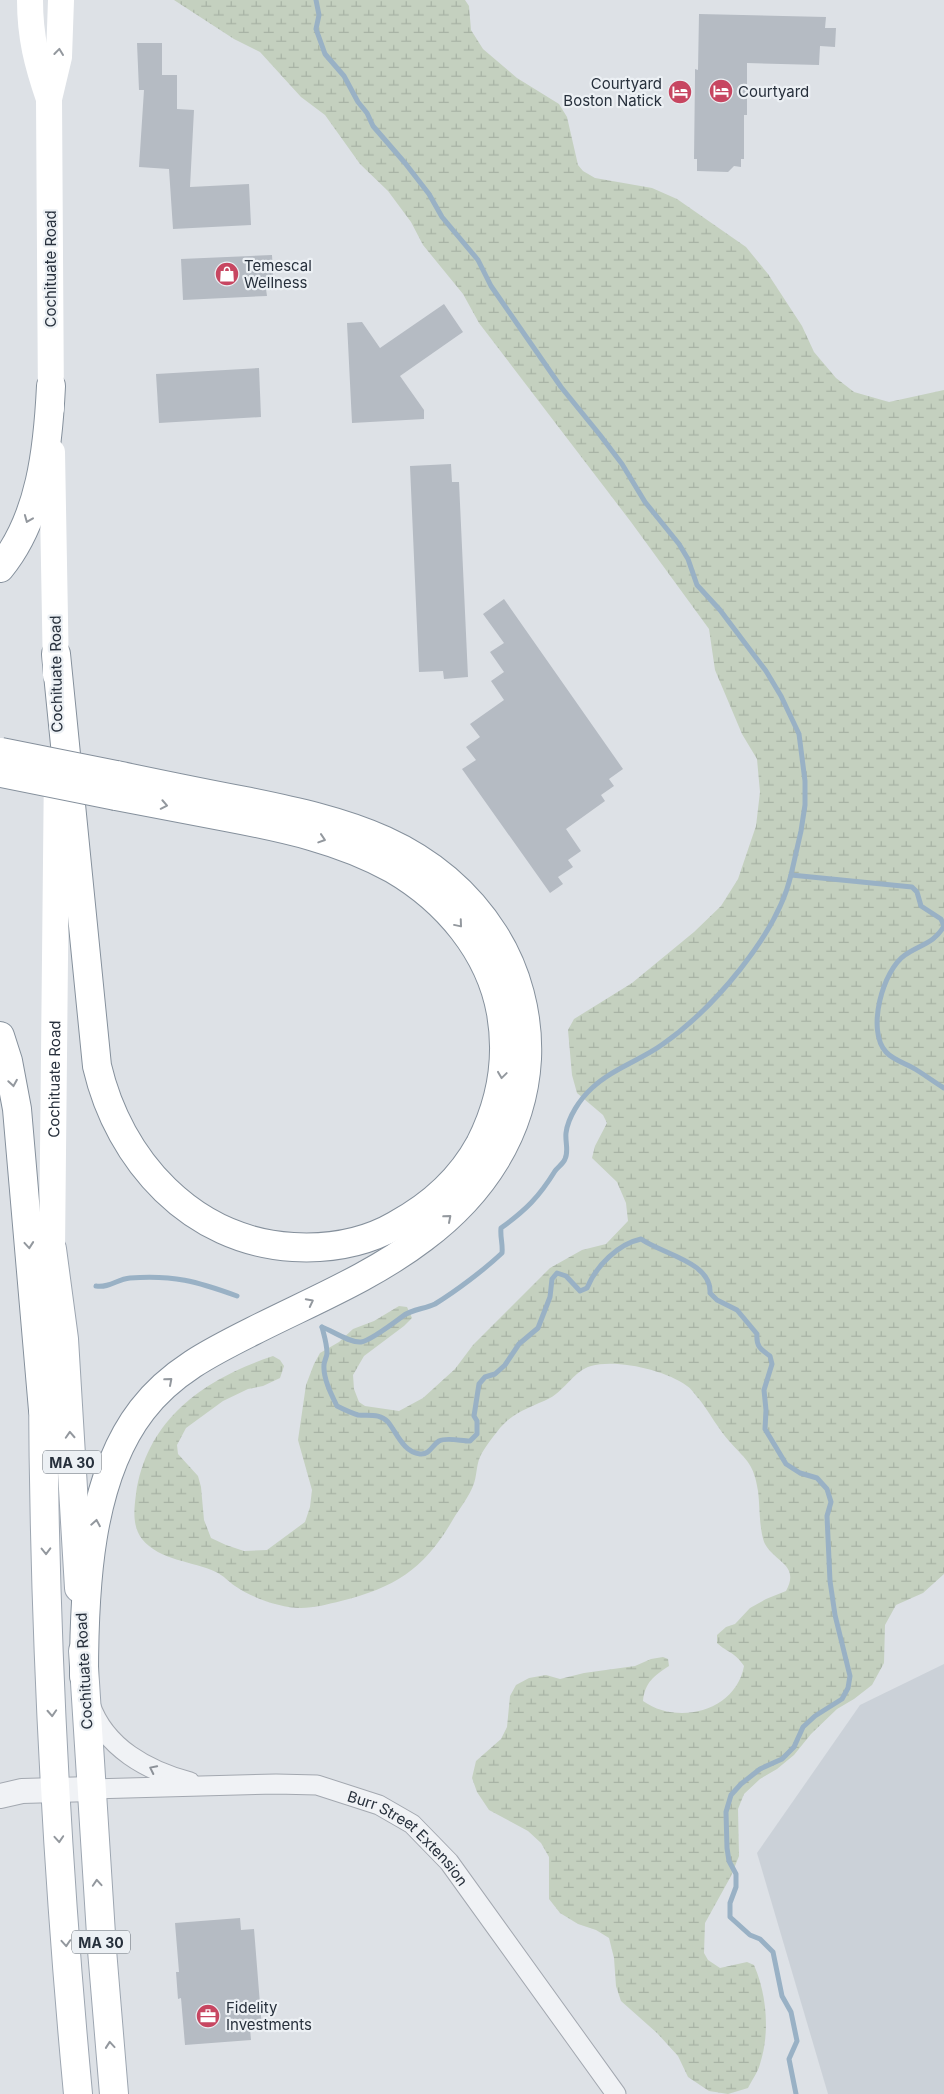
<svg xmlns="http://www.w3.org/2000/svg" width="944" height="2094" viewBox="0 0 944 2094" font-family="Inter,sans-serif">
<defs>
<pattern id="wetland-marsh" width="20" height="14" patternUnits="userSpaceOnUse" patternTransform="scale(1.25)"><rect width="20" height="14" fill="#c4d0bf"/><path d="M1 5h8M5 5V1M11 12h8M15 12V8" fill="none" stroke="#a8b3a5"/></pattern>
</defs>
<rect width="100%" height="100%" fill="#dde1e6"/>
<!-- built -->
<path fill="#cbd1d8" d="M 944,1664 L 944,2094 L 828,2094 L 757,1853 L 860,1705 Z"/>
<!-- wetland -->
<path fill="url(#wetland-marsh)" d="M 174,0 L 465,0 L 469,6 L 471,30 L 483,49 L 517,78 L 559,104 L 567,117 L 578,165 L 583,171 L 595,178 L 652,188 L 677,199 L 746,247 L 768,274 L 802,326 L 814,352 L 836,378 L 854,392 L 889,402 L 944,390 L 944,1574 L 923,1593 L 896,1605 L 885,1625 L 884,1663 L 872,1685 L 854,1699 L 837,1709 L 811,1734 L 794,1755 L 777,1769 L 760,1779 L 744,1794 L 738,1809 L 739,1856 L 731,1876 L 705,1923 L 704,1953 L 708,1960 L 720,1968 L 747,1962 L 754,1965 C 767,1995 770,2033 760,2064 C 758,2072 752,2080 748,2088 L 728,2094 L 709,2091 L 688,2077 L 678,2056 L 657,2033 L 621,2001 L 616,1986 L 614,1958 L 609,1938 L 596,1930 L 578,1924 L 560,1913 L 549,1899 L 549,1857 L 541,1843 L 528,1831 L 489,1810 L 477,1792 L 472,1778 L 476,1761 L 501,1739 L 507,1727 L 510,1696 L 516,1685 L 529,1678 L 546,1675 L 560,1679 L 584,1673 L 635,1666 L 651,1659 L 663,1657 L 668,1659 L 669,1666 C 654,1676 645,1682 643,1701 C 678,1726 736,1711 744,1666 C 735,1652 728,1653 717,1643 L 717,1635 L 726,1627 L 735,1624 L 750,1608 L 766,1599 L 786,1591 C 800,1565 776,1563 765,1544 C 759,1531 760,1506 758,1491 C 754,1464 747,1461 730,1442 C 718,1429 710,1413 699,1399 C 695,1395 692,1389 687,1386 C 665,1370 617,1359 591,1366 C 574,1371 565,1390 550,1398 C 532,1407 513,1412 500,1428 C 493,1437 484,1448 480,1457 C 476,1466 477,1477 473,1486 C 469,1496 461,1507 455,1516 C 426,1567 398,1587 341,1601 C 329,1604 314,1608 301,1608 C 281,1608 252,1598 235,1586 C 228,1581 224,1576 216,1572 C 193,1561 160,1561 142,1539 C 132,1526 134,1509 136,1494 C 147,1418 205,1379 273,1356 L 280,1360 L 284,1366 L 280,1378 L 263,1386 L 248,1389 L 223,1401 L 186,1428 L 177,1445 L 178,1454 L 198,1476 L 201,1487 L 204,1520 L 211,1538 L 226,1545 L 244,1551 L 267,1550 L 305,1522 L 310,1507 L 312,1490 L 298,1440 L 306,1385 L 314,1364 L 320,1353 L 339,1342 L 353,1329 L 374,1321 L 399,1306 L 407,1307 L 412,1318 L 404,1326 L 364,1356 L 353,1375 L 354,1389 L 359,1402 L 365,1406 L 399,1411 L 423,1398 L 455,1369 L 473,1345 L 550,1268 L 582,1250 L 606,1244 L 628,1221 L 626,1203 L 617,1182 L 592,1158 L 595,1146 L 607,1123 L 603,1115 L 577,1093 L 572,1075 L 568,1030 L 574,1019 L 632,983 L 694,932 L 721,906 L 738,879 L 756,826 L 760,792 L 757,759 L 742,734 L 715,670 L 709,629 L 631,522 L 479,323 L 463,294 L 423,245 L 411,222 L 388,191 L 360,164 L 325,115 L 301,97 L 260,52 L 234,39 Z"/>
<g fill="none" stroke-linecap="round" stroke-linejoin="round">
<!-- stream -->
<g stroke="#99b1c5" stroke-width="5">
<path d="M 316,0 L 319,15 L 316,29 L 325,54 L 344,76 L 358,102 L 367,113 L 373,126 L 405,163 L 429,194 L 442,217 L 478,260 L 491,286 L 561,387 L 600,435 L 622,464 L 645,502 L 679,544 L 688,559 L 697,585 L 720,610 L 766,671 L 781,696 L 799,734 L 805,781 L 805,805 L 801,831 L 791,875"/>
<path d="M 944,926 C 935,943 919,945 905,955 C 883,970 866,1030 886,1052 C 893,1060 907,1064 915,1069 C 925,1075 934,1082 944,1088"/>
<path d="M 96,1286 C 110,1288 117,1279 130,1278 C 174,1275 196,1281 237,1296"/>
<path d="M 322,1327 C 324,1335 327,1344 327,1353 C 327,1357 324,1361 324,1365 C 323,1378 331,1394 337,1406 C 343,1409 351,1413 358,1415 C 369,1416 380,1413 388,1422 C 397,1433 403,1452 420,1454 C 430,1455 432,1445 439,1441 C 447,1437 461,1441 470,1441 L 477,1434 L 477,1421 L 474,1416 L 479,1384 L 485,1377 L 495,1374 L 505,1365 L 519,1344 L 538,1328 L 550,1297 L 552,1279 L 557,1273 L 566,1276 L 580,1291 L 587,1288 C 596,1266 618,1244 641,1239 C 662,1254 712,1262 710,1293 L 717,1300 L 737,1310 L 757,1334 C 756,1346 760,1349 770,1356 L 772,1364 L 764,1390 L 766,1410 L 765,1429 L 786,1464 L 800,1473 L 817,1478 L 827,1489 L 831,1502 L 827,1516 L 830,1581 L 835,1615 L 850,1676 L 848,1688 L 842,1699 L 815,1716 L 803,1727 L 794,1747 L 782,1759 L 760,1769 L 741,1784 L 731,1795 L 726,1812 L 727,1848 L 729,1861 L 736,1874 L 736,1887 L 730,1903 L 730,1917 L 750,1935 L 760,1939 L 773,1952 L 782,1996 L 791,2012 L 797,2041 L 789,2059 L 796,2094"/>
<path d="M 322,1327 C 333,1331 349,1343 361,1342 C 369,1341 395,1322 403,1316 C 412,1309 425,1309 435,1304 C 456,1291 484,1270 502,1253 C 503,1244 500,1237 501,1228 C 526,1210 539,1197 555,1171 C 558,1167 563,1164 565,1159 C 569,1151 565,1142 566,1133 C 568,1117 580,1099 592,1088 C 612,1069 641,1060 663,1044 C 713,1009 777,935 791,875 L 912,887 L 917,892 L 921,906 L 941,919 L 944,926"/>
</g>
</g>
<!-- building -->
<g fill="#b5bbc3">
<path d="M 699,14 L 826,17 L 825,28 L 836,28 L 835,47 L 820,46 L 819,65 L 747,63 L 747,115 L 744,115 L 744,159 L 741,159 L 741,167 L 734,166 L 728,172 L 697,171 L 697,159 L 694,159 L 695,77 L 695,69 L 698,70 Z"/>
<path d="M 137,43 L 162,43 L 162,75 L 177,75 L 177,109 L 194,110 L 190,187 L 249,184 L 251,225 L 173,229 L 169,169 L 139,167 L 144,90 L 139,90 Z"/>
<path d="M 272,255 L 274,289 L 266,289 L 267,296 L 183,300 L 181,259 Z"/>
<path d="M 444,304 L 463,332 L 400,376 L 424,410 L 424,419 L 352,423 L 347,323 L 362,322 L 380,348 Z"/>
<path d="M 259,368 L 261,417 L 159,423 L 156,374 Z"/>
<path d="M 451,464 L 452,482 L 459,482 L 468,677 L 444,679 L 443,671 L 419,672 L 410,466 Z"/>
<path d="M 504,599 L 623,769 L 609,779 L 614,786 L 601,795 L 605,801 L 566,829 L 581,851 L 568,860 L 573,867 L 558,877 L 563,884 L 550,893 L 462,769 L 476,760 L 466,747 L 480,737 L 470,724 L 504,700 L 491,681 L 504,672 L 490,652 L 504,643 L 483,614 Z"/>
<path d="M 240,1918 L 241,1930 L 254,1929 L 262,2029 L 250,2029 L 251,2040 L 185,2045 L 181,1998 L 178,1999 L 176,1972 L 179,1972 L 175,1923 Z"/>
</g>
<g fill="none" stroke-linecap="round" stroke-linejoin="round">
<!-- minor casing -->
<g stroke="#a3a8b0" stroke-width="21">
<g id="minor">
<path d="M 90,1704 C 105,1748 148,1771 190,1782"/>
<path id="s1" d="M 91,1789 L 276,1784 L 317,1785 L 379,1805 L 412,1824 L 449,1862 L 616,2094"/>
</g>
</g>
<!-- tertiary casing -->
<g stroke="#a3a8b0" stroke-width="26">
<path id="tertiary" d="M 0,1796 L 22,1791 L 91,1789"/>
</g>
<!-- primary casing -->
<g stroke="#9da6b1" stroke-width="30">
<g id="primary">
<path d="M 52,1249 L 64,1339 L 79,1588"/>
<path d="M 43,1387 C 44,1623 56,1859 78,2094"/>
<path d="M 83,1651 L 102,1950 L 114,2094"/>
</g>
</g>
<!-- motorway casing -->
<g stroke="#85909c" stroke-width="30">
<g id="motorway">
<path d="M 0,568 C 41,518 48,448 51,386"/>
<path d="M 56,654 L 97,1066 C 119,1161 192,1241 293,1247 C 329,1249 365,1243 396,1225 C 431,1206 461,1179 480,1144 C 501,1103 509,1059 501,1013 C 490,951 446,900 393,869 C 341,840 284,828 226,817 C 190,810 153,803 116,796"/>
<path d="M 0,1036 L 8,1061 L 17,1109 L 43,1410"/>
<path d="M 84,1676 C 84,1591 88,1480 142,1410 C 171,1372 211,1352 253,1331 C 310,1302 372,1277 423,1238 C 482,1194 523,1133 527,1059 C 529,1015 517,970 494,934 C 435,842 344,821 245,801 C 202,793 159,784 116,775"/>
</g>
</g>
<!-- minor -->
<use href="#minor" stroke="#f0f2f5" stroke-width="19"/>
<!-- tertiary -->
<use href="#tertiary" stroke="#f0f2f5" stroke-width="24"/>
<!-- secondary -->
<g stroke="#fff" stroke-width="26">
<path d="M 30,0 C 30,37 37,64 49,99"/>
<path d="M 51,408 L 49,99 L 59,57 L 61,0"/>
<path d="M 52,452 L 56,675"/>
<path id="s2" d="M 52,1249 L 57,764"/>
</g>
<!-- primary -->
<use href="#primary" stroke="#fff" stroke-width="28"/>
<!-- motorway -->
<use href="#motorway" stroke="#fff" stroke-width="28"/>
<!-- motorway-bridge casing -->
<g stroke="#85909c" stroke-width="30" stroke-linecap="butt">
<g id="motorway-bridge">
<path d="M 1,752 L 116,775"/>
<path d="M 2,773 L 116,796"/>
</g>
</g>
<!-- motorway-bridge -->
<use href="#motorway-bridge" stroke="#fff" stroke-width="28"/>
</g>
<!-- one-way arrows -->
<defs><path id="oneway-chevron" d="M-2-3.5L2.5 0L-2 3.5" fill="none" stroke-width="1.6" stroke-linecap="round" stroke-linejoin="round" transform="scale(1.25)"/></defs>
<g stroke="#93989e">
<use href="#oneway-chevron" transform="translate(59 52) rotate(-83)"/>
<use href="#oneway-chevron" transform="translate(28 519) rotate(112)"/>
<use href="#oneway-chevron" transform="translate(164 805) rotate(11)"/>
<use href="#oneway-chevron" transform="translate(322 839) rotate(18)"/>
<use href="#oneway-chevron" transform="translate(459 924) rotate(50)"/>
<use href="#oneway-chevron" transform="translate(502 1075) rotate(98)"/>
<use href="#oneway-chevron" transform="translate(13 1083) rotate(81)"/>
<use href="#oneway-chevron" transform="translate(448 1218) rotate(-41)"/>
<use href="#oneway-chevron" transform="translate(29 1245) rotate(85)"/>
<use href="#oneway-chevron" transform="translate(310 1302) rotate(-27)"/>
<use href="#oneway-chevron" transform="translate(169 1381) rotate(-41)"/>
<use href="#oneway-chevron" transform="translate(70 1435) rotate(-93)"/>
<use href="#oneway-chevron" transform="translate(96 1523) rotate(-80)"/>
<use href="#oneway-chevron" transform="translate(46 1551) rotate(89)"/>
<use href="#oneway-chevron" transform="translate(52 1713) rotate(87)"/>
<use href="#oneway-chevron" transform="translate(59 1839) rotate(86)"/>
<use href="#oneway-chevron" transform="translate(97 1883) rotate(-94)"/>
<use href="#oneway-chevron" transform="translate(66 1943) rotate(86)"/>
<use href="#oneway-chevron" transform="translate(110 2045) rotate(-95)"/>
</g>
<use stroke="#8c9198" href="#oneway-chevron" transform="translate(153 1769) rotate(-154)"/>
<!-- icons -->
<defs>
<g id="hotel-disc" transform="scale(1.25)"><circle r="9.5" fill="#c74661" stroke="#ecf0f4"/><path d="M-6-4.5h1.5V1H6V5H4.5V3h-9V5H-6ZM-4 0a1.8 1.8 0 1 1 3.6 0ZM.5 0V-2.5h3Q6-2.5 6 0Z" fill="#fff"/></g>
<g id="shop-disc" transform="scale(1.25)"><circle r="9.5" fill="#c74661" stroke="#ecf0f4"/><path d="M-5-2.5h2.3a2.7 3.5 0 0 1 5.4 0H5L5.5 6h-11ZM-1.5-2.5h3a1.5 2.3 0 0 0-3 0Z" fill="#fff"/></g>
<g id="office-disc" transform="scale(1.25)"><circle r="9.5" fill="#c74661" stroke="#ecf0f4"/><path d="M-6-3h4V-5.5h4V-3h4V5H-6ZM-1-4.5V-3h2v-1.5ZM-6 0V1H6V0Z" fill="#fff"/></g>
</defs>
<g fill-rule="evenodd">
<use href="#hotel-disc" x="721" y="91"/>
<use href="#hotel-disc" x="680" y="92"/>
<use href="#shop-disc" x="227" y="274"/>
<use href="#office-disc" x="208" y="2016"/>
</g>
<g text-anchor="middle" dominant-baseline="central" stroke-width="4.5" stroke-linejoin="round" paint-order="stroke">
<!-- shield labels -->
<g fill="#ecf0f4" stroke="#626a73" stroke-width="1">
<rect x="43" y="1450.5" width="58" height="23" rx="4"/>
<rect x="72" y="1930.5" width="58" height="23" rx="4"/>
</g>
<g font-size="14" font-weight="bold" fill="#27303c">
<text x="72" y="1462">MA 30</text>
<text x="101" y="1942">MA 30</text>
</g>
<!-- poi labels -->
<g font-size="15" fill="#27303c" stroke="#ecf0f4" text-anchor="start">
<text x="662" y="83" text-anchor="end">Courtyard<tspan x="662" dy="17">Boston Natick</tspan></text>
<text x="738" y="91">Courtyard</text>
<text x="244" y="265">Temescal<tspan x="244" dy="17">Wellness</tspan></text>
<text x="226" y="2007">Fidelity<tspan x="226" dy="17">Investments</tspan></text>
</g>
<!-- street labels -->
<g font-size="15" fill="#27303c" stroke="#ecf0f4">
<text transform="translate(50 269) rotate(-90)">Cochituate Road</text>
<text transform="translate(56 674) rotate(-91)">Cochituate Road</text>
<text stroke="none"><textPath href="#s2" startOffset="170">Cochituate Road</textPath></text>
<text transform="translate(84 1671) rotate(-93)">Cochituate Road</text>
<text stroke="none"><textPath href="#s1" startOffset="334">Burr Street Extension</textPath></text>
</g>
</g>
</svg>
